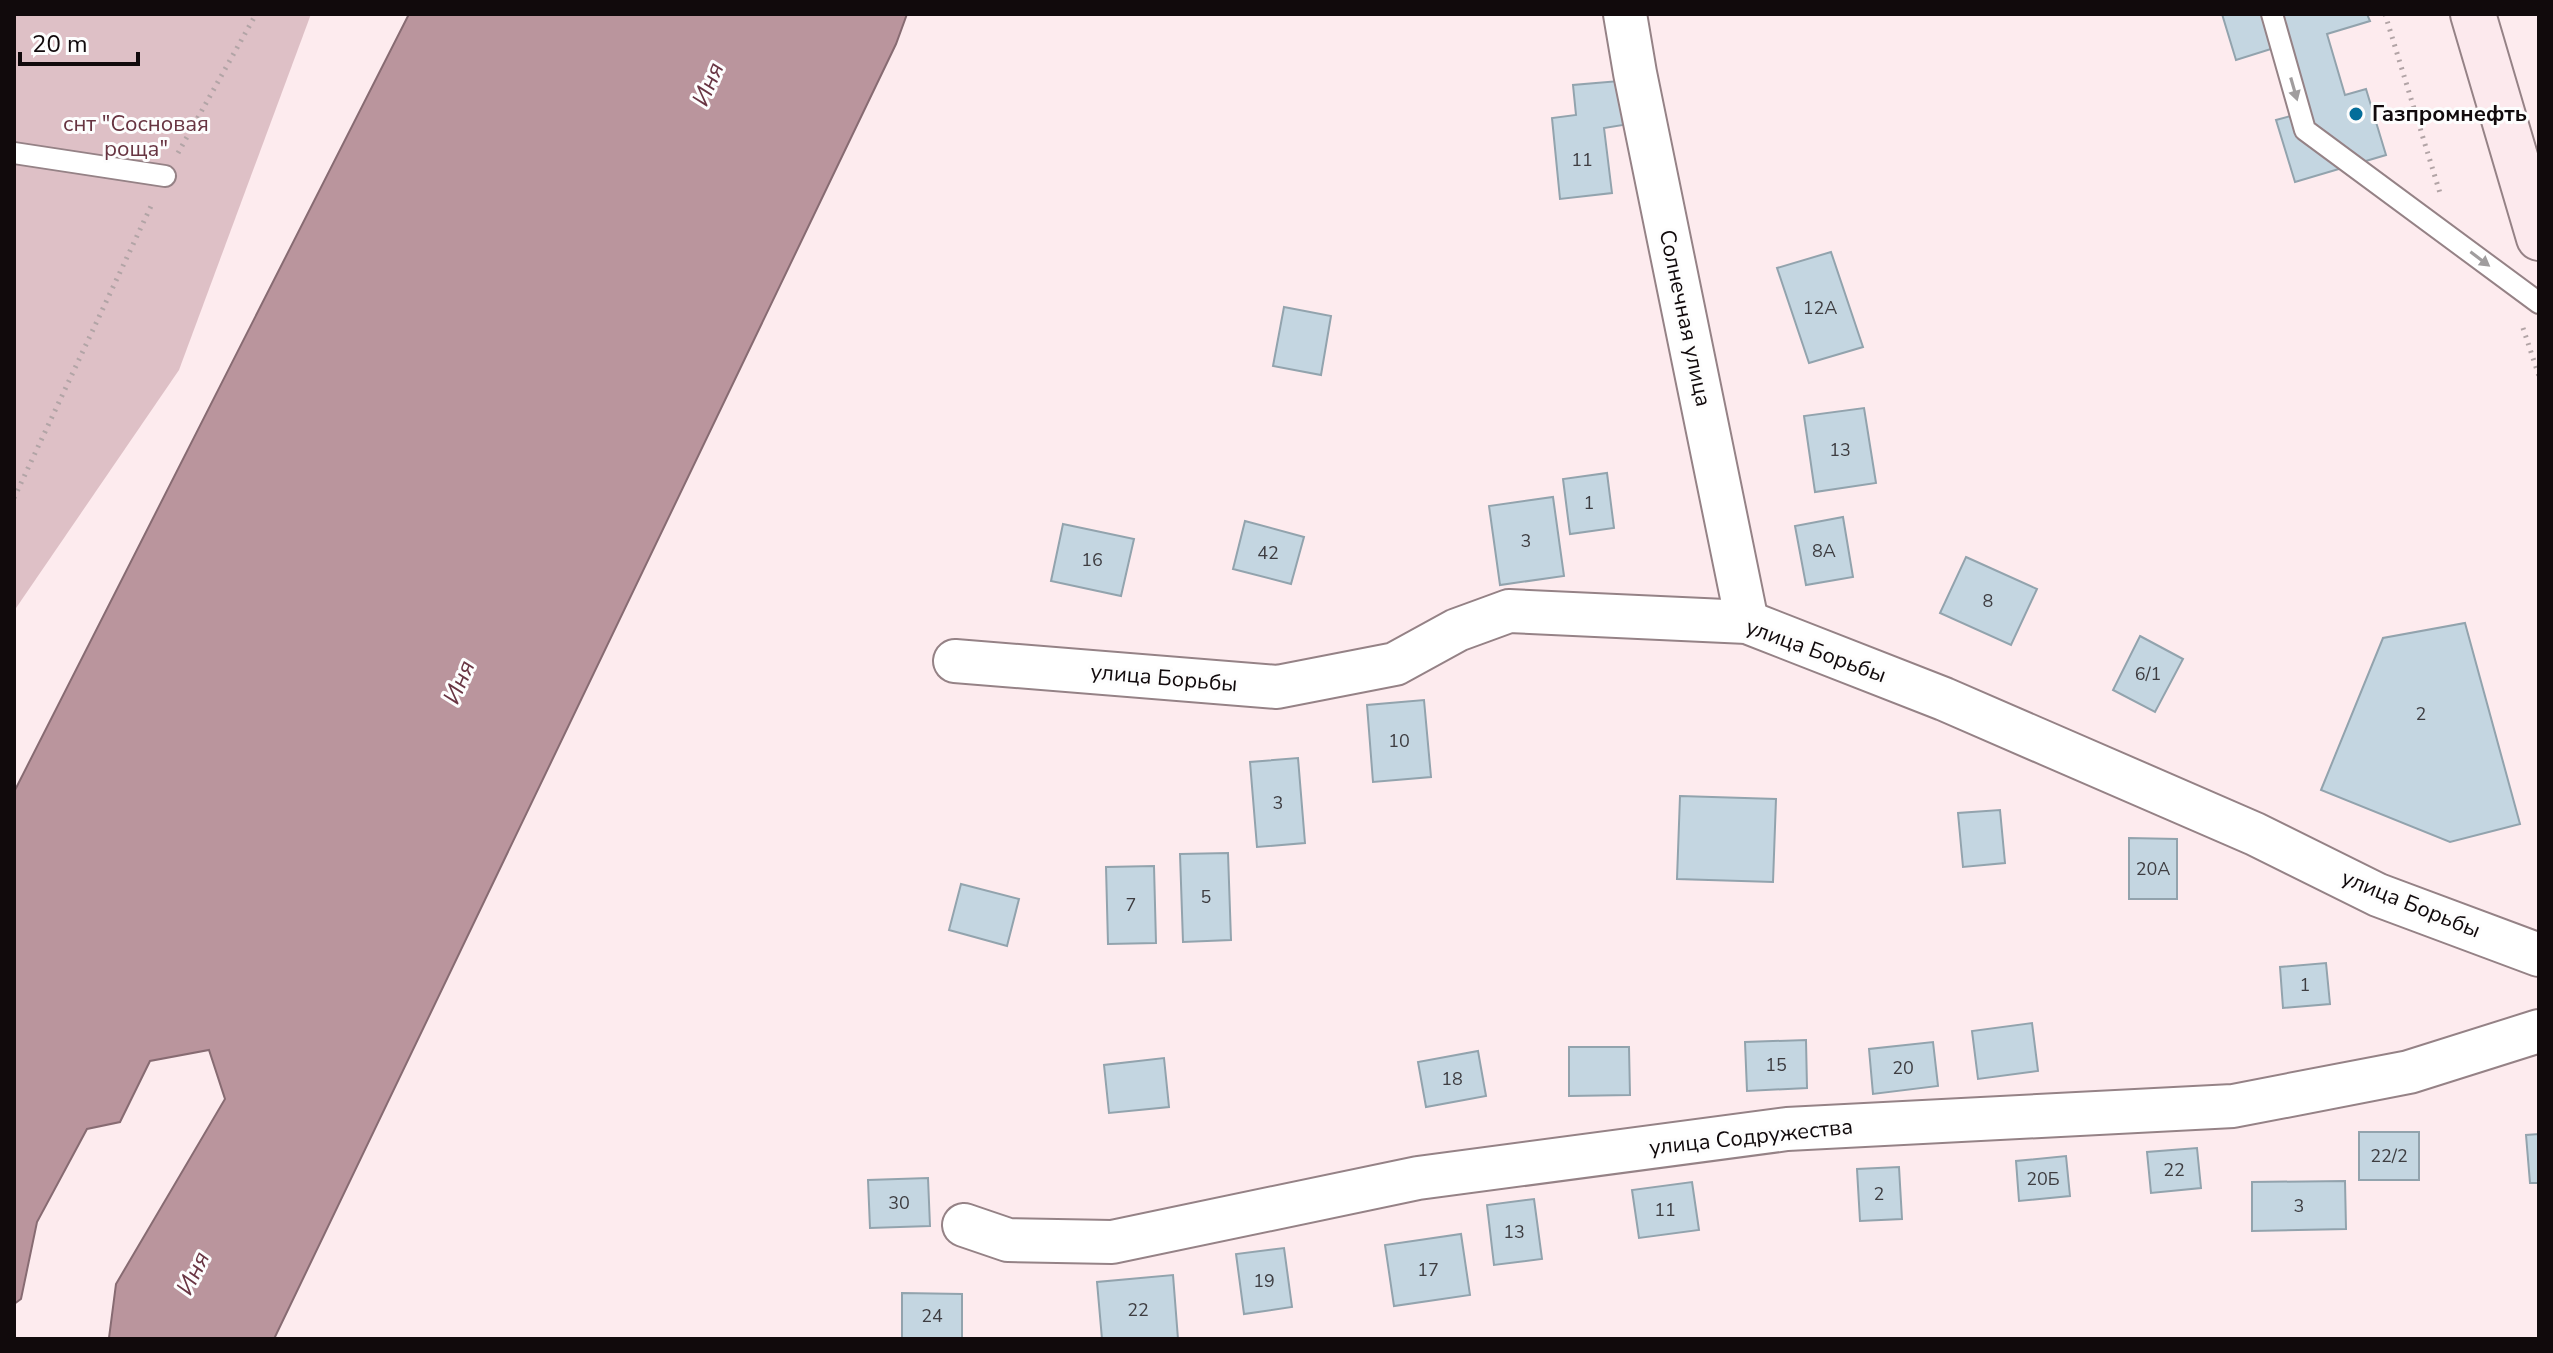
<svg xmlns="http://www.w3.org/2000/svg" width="2553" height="1353" viewBox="0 0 2553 1353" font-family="'Nunito Sans',sans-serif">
<rect width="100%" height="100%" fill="#fdebee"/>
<!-- green -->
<path fill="#dec0c6" d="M 14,14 L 311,14 L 179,370 L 14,611 Z"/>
<!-- water -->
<path fill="#ba959d" stroke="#876b72" stroke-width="2" d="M 409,14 L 907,14 L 896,44 L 274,1339 L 107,1339 L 109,1338 L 116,1284 L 225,1099 L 209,1050 L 150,1061 L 120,1122 L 87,1129 L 37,1222 L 21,1299 L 14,1304 L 14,792 Z"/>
<!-- building -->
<g fill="#c4d6e1" stroke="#92a3ad" stroke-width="2">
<path d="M 2222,14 L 2367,14 L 2370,21 L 2327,34 L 2345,95 L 2366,89 L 2386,155 L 2295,182 L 2276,120 L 2294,115 L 2274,48 L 2236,60 Z"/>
<path d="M 1619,81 L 1623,125 L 1604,128 L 1612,193 L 1560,199 L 1552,118 L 1576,115 L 1573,85 Z"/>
<path d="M 1831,252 L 1863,347 L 1809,363 L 1777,268 Z"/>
<path d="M 1284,307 L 1331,316 L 1321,375 L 1273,366 Z"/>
<path d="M 1864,408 L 1876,483 L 1815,492 L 1804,416 Z"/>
<path d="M 1607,473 L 1614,528 L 1570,534 L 1563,479 Z"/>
<path d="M 1553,497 L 1564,576 L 1500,585 L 1489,506 Z"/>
<path d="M 1843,517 L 1853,577 L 1806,585 L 1795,526 Z"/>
<path d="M 1245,521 L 1304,537 L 1291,584 L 1233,569 Z"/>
<path d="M 1063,524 L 1134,539 L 1121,596 L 1051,581 Z"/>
<path d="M 1966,557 L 2037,589 L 2011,645 L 1940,613 Z"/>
<path d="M 2465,623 L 2520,824 L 2450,842 L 2321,790 L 2383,638 Z"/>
<path d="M 2140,636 L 2183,659 L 2155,712 L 2113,690 Z"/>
<path d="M 1424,700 L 1431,777 L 1373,782 L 1367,705 Z"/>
<path d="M 1298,758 L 1305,843 L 1257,847 L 1250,762 Z"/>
<path d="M 1680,796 L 1776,799 L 1773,882 L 1677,879 Z"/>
<path d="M 2000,810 L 2005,863 L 1963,867 L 1958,813 Z"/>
<path d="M 2129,838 L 2177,839 L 2177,899 L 2129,899 Z"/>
<path d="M 1228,853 L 1231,940 L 1183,942 L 1180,854 Z"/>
<path d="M 1154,866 L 1156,943 L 1108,944 L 1106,867 Z"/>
<path d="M 961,884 L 1019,899 L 1007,946 L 949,930 Z"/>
<path d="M 2326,963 L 2330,1004 L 2283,1008 L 2280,967 Z"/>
<path d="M 2032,1023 L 2038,1071 L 1978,1079 L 1972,1031 Z"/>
<path d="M 1806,1040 L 1807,1088 L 1747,1091 L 1745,1042 Z"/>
<path d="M 1933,1042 L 1938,1086 L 1873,1094 L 1869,1049 Z"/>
<path d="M 1569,1047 L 1629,1047 L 1630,1095 L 1569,1096 Z"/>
<path d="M 1478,1051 L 1486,1096 L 1426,1107 L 1418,1062 Z"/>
<path d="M 1164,1058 L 1169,1107 L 1109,1113 L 1104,1065 Z"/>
<rect x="2359" y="1132" width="60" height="48"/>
<path d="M 2539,1134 L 2539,1183 L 2530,1183 L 2526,1135 Z"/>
<path d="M 2197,1148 L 2201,1188 L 2151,1193 L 2147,1152 Z"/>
<path d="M 2066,1156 L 2070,1196 L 2019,1201 L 2016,1161 Z"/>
<path d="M 1899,1167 L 1902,1219 L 1860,1221 L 1857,1169 Z"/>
<path d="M 928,1178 L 930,1226 L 870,1228 L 868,1180 Z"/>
<path d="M 2345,1181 L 2346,1229 L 2252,1231 L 2252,1182 Z"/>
<path d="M 1692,1182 L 1699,1230 L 1639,1238 L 1632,1190 Z"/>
<path d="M 1534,1199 L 1542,1259 L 1494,1265 L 1487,1205 Z"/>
<path d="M 1461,1234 L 1470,1295 L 1394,1306 L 1385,1245 Z"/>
<path d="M 1284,1248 L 1292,1307 L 1244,1314 L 1236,1254 Z"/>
<path d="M 1173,1275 L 1178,1339 L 1102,1339 L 1097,1282 Z"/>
<path d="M 902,1293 L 962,1294 L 962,1339 L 902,1339 Z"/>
</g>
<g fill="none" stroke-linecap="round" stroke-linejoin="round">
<!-- service casing -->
<g stroke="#958286" stroke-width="24">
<g id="service">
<path d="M 2272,14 L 2305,130 L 2539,303"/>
<path d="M 14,153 L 165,176"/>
</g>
</g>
<!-- minor casing -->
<g stroke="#958286" stroke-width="46">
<g id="minor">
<path d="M 1625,14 L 1635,73 L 1747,622"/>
<path d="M 955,661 L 1277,687 L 1395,664 L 1457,630 L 1509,611 L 1747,622 L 1944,699 L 2255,834 L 2378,895 L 2539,955"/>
<path d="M 964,1225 L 1008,1240 L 1112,1242 L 1418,1178 L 1787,1129 L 2233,1106 L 2409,1072 L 2539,1031"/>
</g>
</g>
<!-- secondary casing -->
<g stroke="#958286" stroke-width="48">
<path id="secondary" d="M 2473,14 L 2539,238"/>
</g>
<!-- path -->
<g stroke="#b2a4a6" stroke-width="5" stroke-dasharray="2 6" stroke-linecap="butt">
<path d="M 2385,14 L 2440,193"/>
<path d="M 178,153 L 256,14"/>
<path d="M 2523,328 L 2539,376"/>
<path d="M 14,498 L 152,204"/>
</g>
<!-- service -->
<use href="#service" stroke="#fff" stroke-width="20"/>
<!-- minor -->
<use href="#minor" stroke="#fff" stroke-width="42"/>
<!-- secondary -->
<use href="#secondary" stroke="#fce9ed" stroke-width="44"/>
</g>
<!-- one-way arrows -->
<defs><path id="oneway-solid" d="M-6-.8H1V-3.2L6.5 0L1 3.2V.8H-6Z" transform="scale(2)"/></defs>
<g fill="#a09d9e">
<use href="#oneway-solid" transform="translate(2294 89) rotate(74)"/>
<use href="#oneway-solid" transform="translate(2480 259) rotate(37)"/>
</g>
<!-- markers -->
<circle fill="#046e9a" stroke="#fdfdfd" stroke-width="3" cx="2356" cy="114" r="8"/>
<g text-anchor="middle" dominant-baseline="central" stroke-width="6" stroke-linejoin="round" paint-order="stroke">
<!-- number labels -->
<g font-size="18" fill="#3e3d41">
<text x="1582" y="160">11</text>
<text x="1820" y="308">12А</text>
<text x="1840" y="450">13</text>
<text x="1589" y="503">1</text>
<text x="1526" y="541">3</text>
<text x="1824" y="551">8А</text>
<text x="1268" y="553">42</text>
<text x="1092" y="560">16</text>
<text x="1988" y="601">8</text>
<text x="2148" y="674">6/1</text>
<text x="2421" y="714">2</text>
<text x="1399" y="741">10</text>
<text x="1278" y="803">3</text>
<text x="2153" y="869">20А</text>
<text x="1206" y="897">5</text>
<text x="1131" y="905">7</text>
<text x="2305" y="985">1</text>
<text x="1776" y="1065">15</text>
<text x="1903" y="1068">20</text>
<text x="1452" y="1079">18</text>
<text x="2389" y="1156">22/2</text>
<text x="2174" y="1170">22</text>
<text x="2043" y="1179">20Б</text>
<text x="1879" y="1194">2</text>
<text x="899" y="1203">30</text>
<text x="2299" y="1206">3</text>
<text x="1665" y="1210">11</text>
<text x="1514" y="1232">13</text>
<text x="1428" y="1270">17</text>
<text x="1264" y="1281">19</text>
<text x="1138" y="1310">22</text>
<text x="932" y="1316">24</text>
</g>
<!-- poi labels -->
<g font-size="22" font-weight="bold" fill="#110a0c" stroke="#fdfdfd" text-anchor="start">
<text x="2372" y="114">Газпромнефть</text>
</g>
<!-- park labels -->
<g font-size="22" fill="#673441" stroke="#fdfdfd">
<text x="136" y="124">снт "Сосновая<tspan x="136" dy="25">роща"</tspan></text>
</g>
<!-- street labels -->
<g font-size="22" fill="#110a0c" stroke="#fdfdfd">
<text transform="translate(1685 318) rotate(78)">Солнечная улица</text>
<text transform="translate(1816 651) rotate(20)">улица Борьбы</text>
<text transform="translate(1164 678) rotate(5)">улица Борьбы</text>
<text transform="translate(2411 904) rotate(22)">улица Борьбы</text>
<text transform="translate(1751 1137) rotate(-6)">улица Содружества</text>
</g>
<!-- water labels -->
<g font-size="24" font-style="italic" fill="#693543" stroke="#fdfdfd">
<text transform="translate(708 84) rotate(-67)">Иня</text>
<text transform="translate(459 682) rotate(-67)">Иня</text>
<text transform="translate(193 1273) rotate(-64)">Иня</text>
</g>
</g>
<!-- border -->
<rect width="2553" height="1353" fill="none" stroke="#110a0c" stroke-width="32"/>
<!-- scale -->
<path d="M20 52v12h118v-12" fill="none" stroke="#110a0c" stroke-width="4"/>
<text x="32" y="52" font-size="24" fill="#110a0c" stroke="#fdfdfd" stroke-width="6" paint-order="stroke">20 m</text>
</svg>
